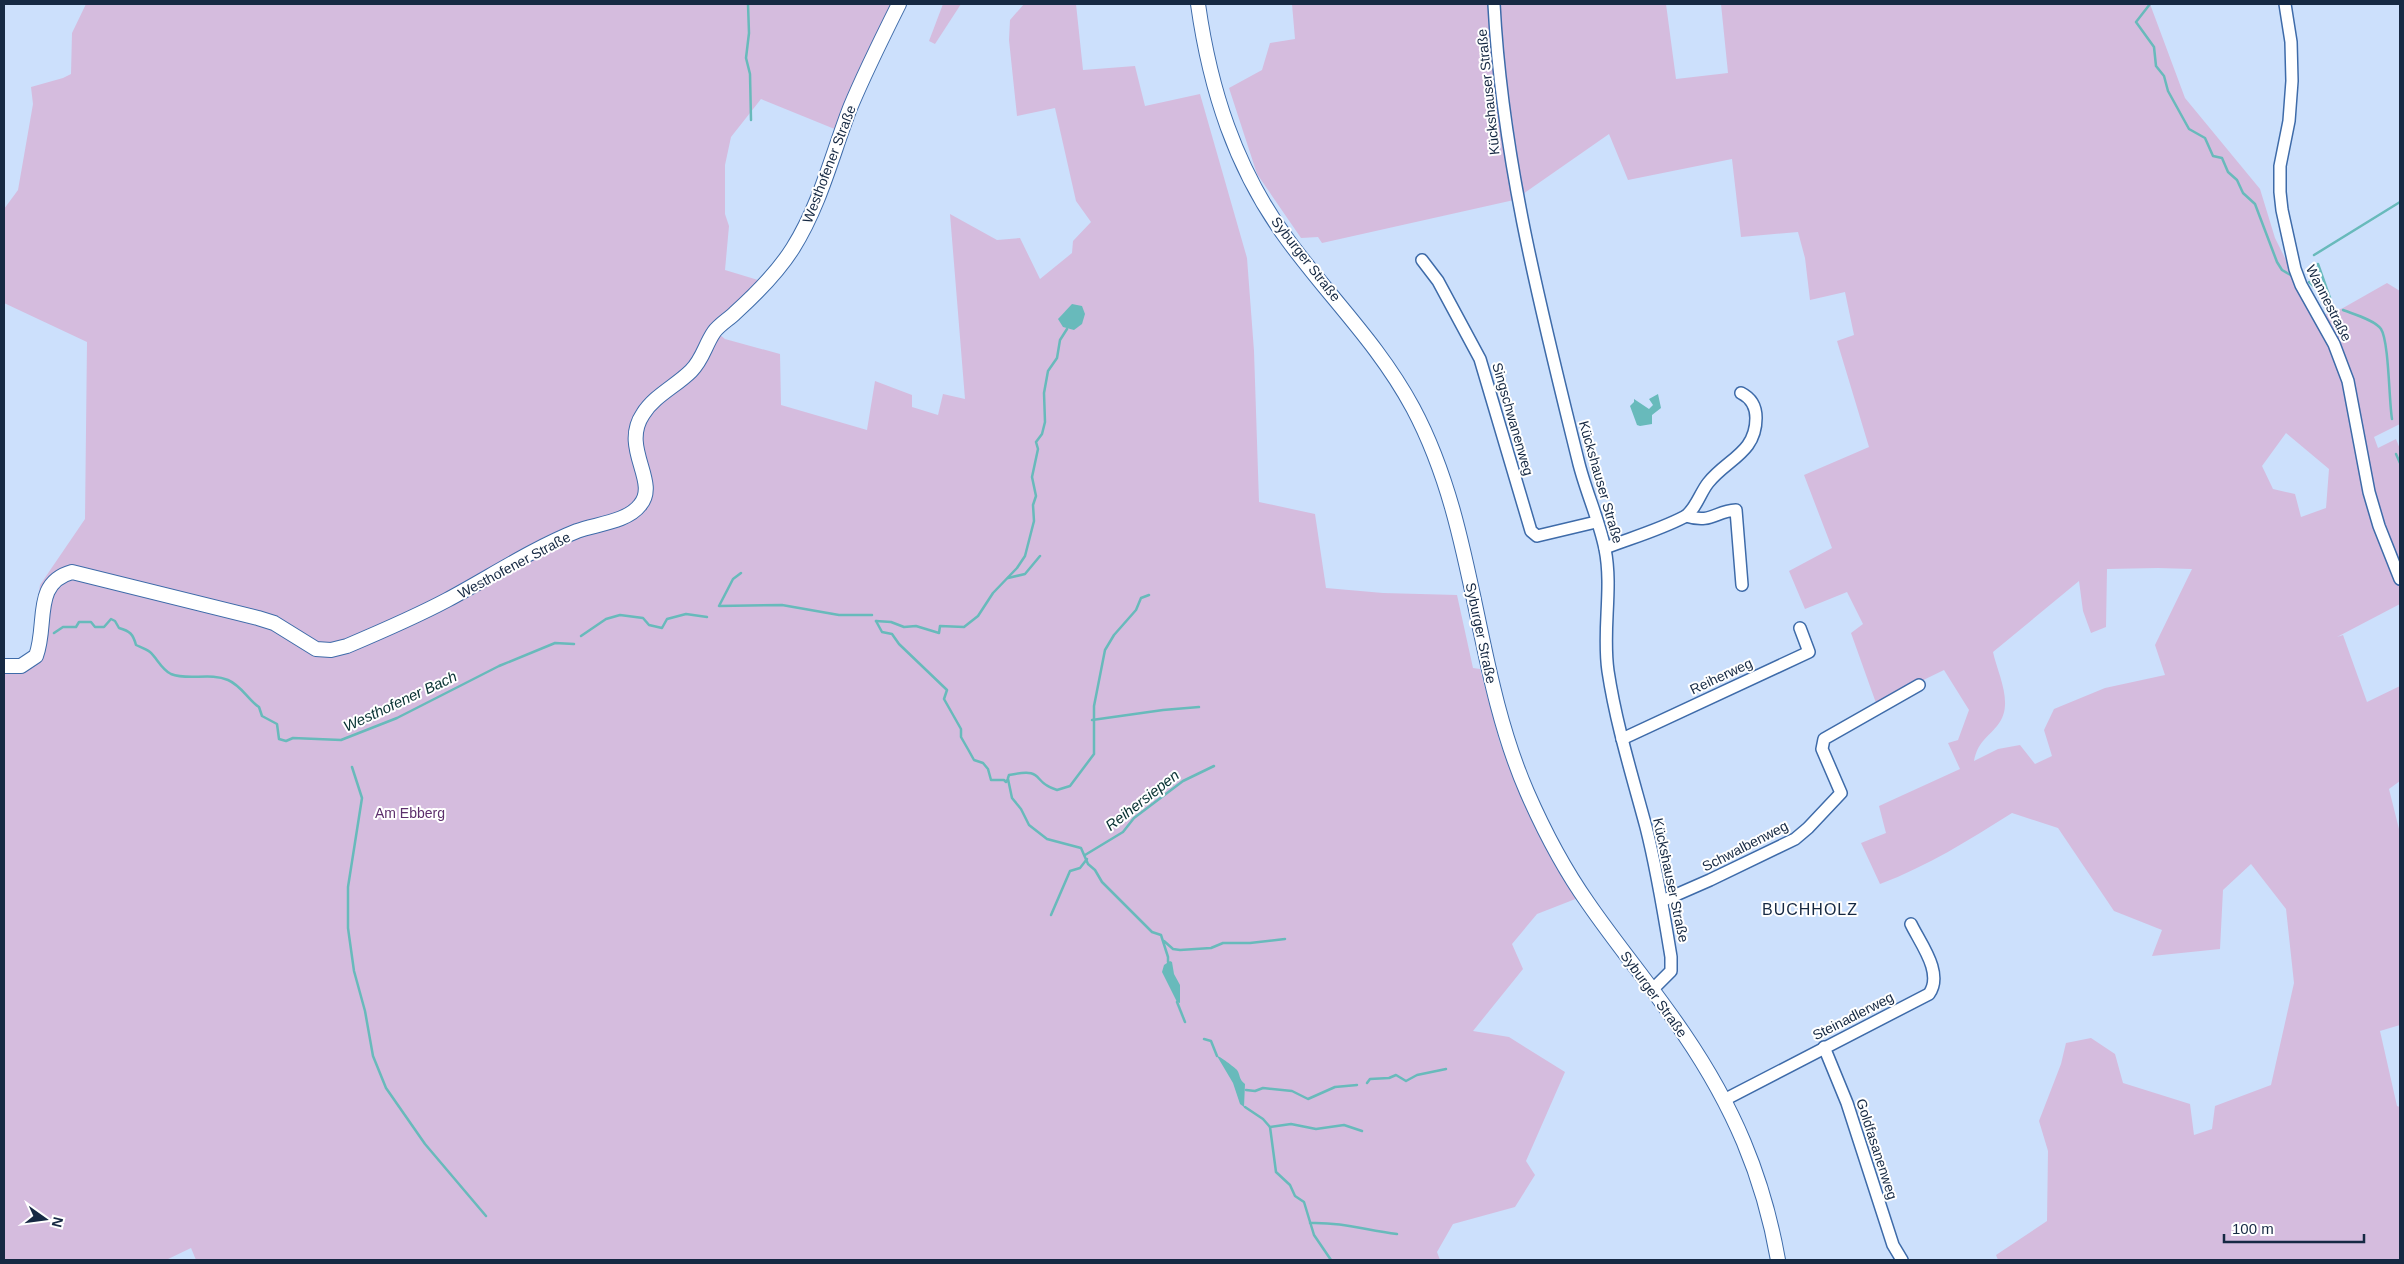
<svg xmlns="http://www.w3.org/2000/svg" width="2404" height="1264" viewBox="0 0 2404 1264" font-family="Arial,sans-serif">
<rect width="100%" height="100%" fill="#cce0fc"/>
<!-- green -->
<g fill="#d5bcde" fill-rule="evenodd">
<path d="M 86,4 L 895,4 L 837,130 L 761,99 L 731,137 L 725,165 L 725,214 L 729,226 L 725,270 L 758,280 L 715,331 L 725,339 L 780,354 L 781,405 L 867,430 L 875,381 L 912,395 L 912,407 L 938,415 L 943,394 L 965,399 L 950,214 L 997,240 L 1020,238 L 1040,279 L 1072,253 L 1073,241 L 1091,222 L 1076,201 L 1055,108 L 1017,116 L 1009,40 L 1010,20 L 1024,4 L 1076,4 L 1083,70 L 1135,66 L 1145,106 L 1200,94 L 1247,258 L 1254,351 L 1259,502 L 1315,514 L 1326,588 L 1383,593 L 1457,595 L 1473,668 L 1480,669 L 1500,743 L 1524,800 L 1578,898 L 1537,914 L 1512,944 L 1523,969 L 1473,1031 L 1509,1037 L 1565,1072 L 1526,1161 L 1535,1175 L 1515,1207 L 1453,1224 L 1437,1252 L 1440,1260 L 196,1260 L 191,1248 L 166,1260 L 4,1260 L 4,659 C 16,658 26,660 31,648 L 40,585 L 85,519 L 87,342 L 4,303 L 4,209 L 18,190 L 33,104 L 31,87 L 63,78 L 71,74 L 72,33 Z"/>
<path d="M 943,4 L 961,4 L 935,44 L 929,41 Z"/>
<path d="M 1292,4 L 1666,4 L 1676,79 L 1728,73 L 1721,4 L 2150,4 L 2185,98 L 2260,189 L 2275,238 L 2342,373 L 2324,315 L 2343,308 L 2387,283 L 2400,291 L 2400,424 L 2374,437 L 2378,448 L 2396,439 L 2400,449 L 2400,604 L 2337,637 L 2343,635 L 2367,702 L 2400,686 L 2400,781 L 2389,789 L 2400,833 L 2400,1025 L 2380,1031 L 2397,1106 L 2400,1107 L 2400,1260 L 1998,1260 L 1996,1255 L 2047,1221 L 2048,1151 L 2039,1121 L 2061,1064 L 2066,1043 L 2091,1038 L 2115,1054 L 2123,1083 L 2190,1104 L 2194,1135 L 2212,1129 L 2215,1106 L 2271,1085 L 2294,983 L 2286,909 L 2251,864 L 2223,890 L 2220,949 L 2152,956 L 2162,930 L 2114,911 L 2058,828 L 2012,813 C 1969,840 1928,866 1880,884 L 1861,843 L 1886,833 L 1879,806 L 1960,769 L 1948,743 L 1958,740 L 1969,710 L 1944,670 L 1876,703 L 1851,633 L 1863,624 L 1847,592 L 1805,609 L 1789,571 L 1832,548 L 1804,475 L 1869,447 L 1837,341 L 1854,335 L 1845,292 L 1810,300 L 1805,258 L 1798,232 L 1741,237 L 1732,159 L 1628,180 L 1609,134 L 1523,194 L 1506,78 L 1497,78 L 1505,154 L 1514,200 L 1322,243 L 1318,237 L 1301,238 L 1257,174 L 1229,88 L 1262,70 L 1270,43 L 1295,39 ZM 2286,433 L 2329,469 L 2326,508 L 2301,517 L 2295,494 L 2273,489 L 2262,466 ZM 2158,568 L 2192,569 L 2155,645 L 2165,675 L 2105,688 L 2054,709 L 2044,730 L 2052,756 L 2035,764 L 2020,745 L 1998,749 L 1974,761 C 1978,742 1986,739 1997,726 C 2015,705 1998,675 1993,652 L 2079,581 L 2083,611 L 2091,633 L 2106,627 L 2107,569 Z"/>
</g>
<!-- water -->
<g fill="#68babb">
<path d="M 1072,304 L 1082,306 L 1085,314 L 1082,324 L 1074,330 L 1063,327 L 1058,319 Z"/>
<path d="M 1658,394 L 1661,408 L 1652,415 L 1652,424 L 1640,426 L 1637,425 L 1630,406 L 1634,402 L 1634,399 L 1649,409 L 1653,405 L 1649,399 Z"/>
<path d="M 1170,961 L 1172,962 L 1174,974 L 1180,985 L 1180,1003 L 1177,1002 L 1162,972 L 1164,965 Z"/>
<path d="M 1217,1056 C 1220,1056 1234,1067 1237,1070 C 1241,1076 1238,1078 1245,1084 L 1244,1107 L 1240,1104 L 1233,1083 Z"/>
</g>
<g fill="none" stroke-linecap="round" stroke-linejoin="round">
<!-- stream -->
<g stroke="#68babb" stroke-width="2.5">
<path d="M 748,4 L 749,33 L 746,58 L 750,74 L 751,120"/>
<path d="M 2150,4 L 2136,22 L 2154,47 L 2156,66 L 2164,76 L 2168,91 L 2189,129 L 2205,138 L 2213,156 L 2222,158 L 2228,172 L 2237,180 L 2243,193 L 2255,204 L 2277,262 L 2282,270 L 2294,277"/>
<path d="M 2314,255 L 2400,202"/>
<path d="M 2318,264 L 2330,298"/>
<path d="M 2309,282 L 2331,301"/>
<path d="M 2343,310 C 2353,314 2375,320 2381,329 C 2389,341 2389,402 2392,419"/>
<path d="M 2396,454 L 2400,463"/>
<path d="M 741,573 L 733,579 L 719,606 L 782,605 L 839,615 L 872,615"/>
<path d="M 1008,578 L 1025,574 L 1040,556"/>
<path d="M 876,621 L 882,632 L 892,634 L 899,644 L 947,690 L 944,699 L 961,729 L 961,737 L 969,751 L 974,760 L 983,763 L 988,769 L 991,780 L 1004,780 L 1006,782 L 1008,779 L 1012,798 L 1021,809 L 1029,825 L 1047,839 L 1081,848 L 1088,864 L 1095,870 L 1102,882 L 1152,932 L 1161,935 L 1168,957 L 1168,962"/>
<path d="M 876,621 L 891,622 L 904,627 L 916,626 L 939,633 L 940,626 L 964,627 L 978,616 L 993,593 L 1017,568 L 1025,556 L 1034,521 L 1033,505 L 1036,496 L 1032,477 L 1038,449 L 1036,442 L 1042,434 L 1045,422 L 1044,393 L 1048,371 L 1057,358 L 1060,340 L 1067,329"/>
<path d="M 54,633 L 63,627 L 76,627 L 79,622 L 91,622 L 95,627 L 104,627 L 111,619 L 115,621 L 119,628 C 130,631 133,634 136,645 C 140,647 146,649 150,652 C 157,658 161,669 171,674 C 188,681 210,672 228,680 C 242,686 248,700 259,707 L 262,716 L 277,724 L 279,739 L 286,741 L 293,738 L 341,740 L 397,718 L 499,666 L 555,643 L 574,644"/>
<path d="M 581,636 L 606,619 L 620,615 L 643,618 L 649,625 L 662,628 L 667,619 L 686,614 L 707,617"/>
<path d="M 1092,720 L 1163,710 L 1199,707"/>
<path d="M 352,767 L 362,798 L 348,887 L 348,928 L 354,971 L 365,1011 L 373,1056 L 386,1088 L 425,1144 L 486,1216"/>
<path d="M 1008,778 L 1009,775 C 1047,767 1030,782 1057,790 L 1070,786 L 1094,754 L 1094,706 L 1105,650 L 1114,635 L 1136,610 L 1141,598 L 1149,595"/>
<path d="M 1085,855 L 1123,832 L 1134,818 L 1183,781 L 1214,766"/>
<path d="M 1051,915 L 1070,871 L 1080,868 L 1087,859"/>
<path d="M 1164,941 L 1173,949 L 1180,950 L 1211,948 L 1223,943 L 1250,943 L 1285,939"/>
<path d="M 1177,1002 L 1185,1022"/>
<path d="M 1204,1039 L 1211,1041 L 1217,1056"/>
<path d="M 1367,1083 L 1370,1079 L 1389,1078 L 1396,1075 L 1406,1081 L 1417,1075 L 1446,1069"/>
<path d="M 1246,1090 L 1255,1091 L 1263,1088 L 1292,1091 L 1308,1099 L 1335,1087 L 1357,1085"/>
<path d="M 1245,1107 L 1263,1119 L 1270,1127 L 1276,1172 L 1290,1185 L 1295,1196 L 1304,1202 L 1314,1235 L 1331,1260"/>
<path d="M 1270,1127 L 1291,1124 L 1316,1129 L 1344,1125 L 1362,1131"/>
<path d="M 1310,1223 C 1343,1222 1365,1230 1397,1234"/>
</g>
<!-- minor casing -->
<g stroke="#3e6ba9" stroke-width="14">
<g id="minor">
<path d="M 1494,4 C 1502,159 1541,310 1578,460 C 1585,490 1599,519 1605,549 C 1613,589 1602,630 1608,671 C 1616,724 1632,775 1646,827 C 1657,870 1664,914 1671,957 L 1671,971 L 1652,990"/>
<path d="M 2285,4 L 2291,42 L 2292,81 L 2289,121 L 2280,166 L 2280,192 L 2282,210 L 2295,269 L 2301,285 L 2334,344 L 2348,381 L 2369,492 L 2379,526 L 2400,579"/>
<path d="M 1422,260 L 1438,281 L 1480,359 L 1531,531 L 1537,536 L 1596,522"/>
<path d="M 1686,516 C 1712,524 1715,511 1736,510 L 1742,585"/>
<path d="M 1605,548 C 1631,538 1659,530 1684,517 C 1695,511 1700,493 1708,483 C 1727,459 1756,453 1756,418 C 1756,406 1751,398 1741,393"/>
<path d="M 1622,739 L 1809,652 L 1800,628"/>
<path d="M 1662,901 L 1710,880 L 1795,839 L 1808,828 L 1841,793 L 1822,749 L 1824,739 L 1919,685"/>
<path d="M 1824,1047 L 1847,1103 L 1893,1245 L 1902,1260"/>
<path d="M 1724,1100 L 1929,994 C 1944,973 1920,943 1911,924"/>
</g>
</g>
<!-- tertiary casing -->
<g stroke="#3e6ba9" stroke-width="16">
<g id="tertiary">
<path d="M 1198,4 C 1210,89 1235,168 1287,239 C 1329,297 1378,343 1413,408 C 1477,528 1473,668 1527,792 C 1544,831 1564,869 1588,903 C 1619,948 1654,989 1684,1034 C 1733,1106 1763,1175 1778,1260"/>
<path d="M 4,666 L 21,666 L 36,656 C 48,624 32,583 72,572 L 258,618 L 274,623 L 316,649 L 331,650 L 347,646 C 380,632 415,617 447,600 C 490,577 532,549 577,531 C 596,524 627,522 640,505 C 660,482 620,448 643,414 C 654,396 676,386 691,371 C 703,359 705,345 714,332 C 719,325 729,319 735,313 C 756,294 778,272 793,248 C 820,205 832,155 850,108 C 865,72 882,38 899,4"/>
</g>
</g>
<!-- minor -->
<use href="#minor" stroke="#fff" stroke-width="11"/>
<!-- tertiary -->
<use href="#tertiary" stroke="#fff" stroke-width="14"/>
</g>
<g text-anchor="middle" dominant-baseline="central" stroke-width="4" stroke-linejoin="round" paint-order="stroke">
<!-- street labels -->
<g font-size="14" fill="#162943" stroke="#fff">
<text transform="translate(1488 92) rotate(-96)">Kückshauser Straße</text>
<text transform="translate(829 164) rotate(-69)">Westhofener Straße</text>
<text transform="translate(1306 259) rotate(52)">Syburger Straße</text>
<text transform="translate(2329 303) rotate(63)">Wannestraße</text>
<text transform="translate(1513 419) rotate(74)">Singschwanenweg</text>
<text transform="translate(1601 482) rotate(74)">Kückshauser Straße</text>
<text transform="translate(514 565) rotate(-28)">Westhofener Straße</text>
<text transform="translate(1481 633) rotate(78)">Syburger Straße</text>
<text transform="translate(1721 676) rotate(-25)">Reiherweg</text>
<text transform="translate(1745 846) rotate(-27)">Schwalbenweg</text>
<text transform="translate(1671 880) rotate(78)">Kückshauser Straße</text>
<text transform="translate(1654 994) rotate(54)">Syburger Straße</text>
<text transform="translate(1853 1016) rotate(-27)">Steinadlerweg</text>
<text transform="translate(1877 1149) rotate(72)">Goldfasanenweg</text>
</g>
<!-- park labels -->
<g font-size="14" fill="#5c2f6c" stroke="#fff">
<text x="410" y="813">Am Ebberg</text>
</g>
<!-- water labels -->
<g font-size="15" font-style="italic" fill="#063031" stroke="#fff">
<text transform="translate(400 701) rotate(-25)">Westhofener Bach</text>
<text transform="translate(1142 800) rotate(-38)">Reihersiepen</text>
</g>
<!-- quarter labels -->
<g font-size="16" letter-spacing="1" fill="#162943" stroke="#fff">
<text x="1810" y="909">BUCHHOLZ</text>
</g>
</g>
<!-- border -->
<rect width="2404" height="1264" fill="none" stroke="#162943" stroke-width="10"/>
<!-- north arrow -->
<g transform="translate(45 1219) rotate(104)" stroke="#ffffff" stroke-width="4" paint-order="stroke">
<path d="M0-4L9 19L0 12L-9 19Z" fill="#162943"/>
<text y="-8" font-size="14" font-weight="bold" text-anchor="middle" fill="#162943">N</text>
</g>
<!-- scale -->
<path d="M2224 1234v8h140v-8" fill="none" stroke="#162943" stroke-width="2.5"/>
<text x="2232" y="1234" font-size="15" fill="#162943" stroke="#ffffff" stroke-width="4" paint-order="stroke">100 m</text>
</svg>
